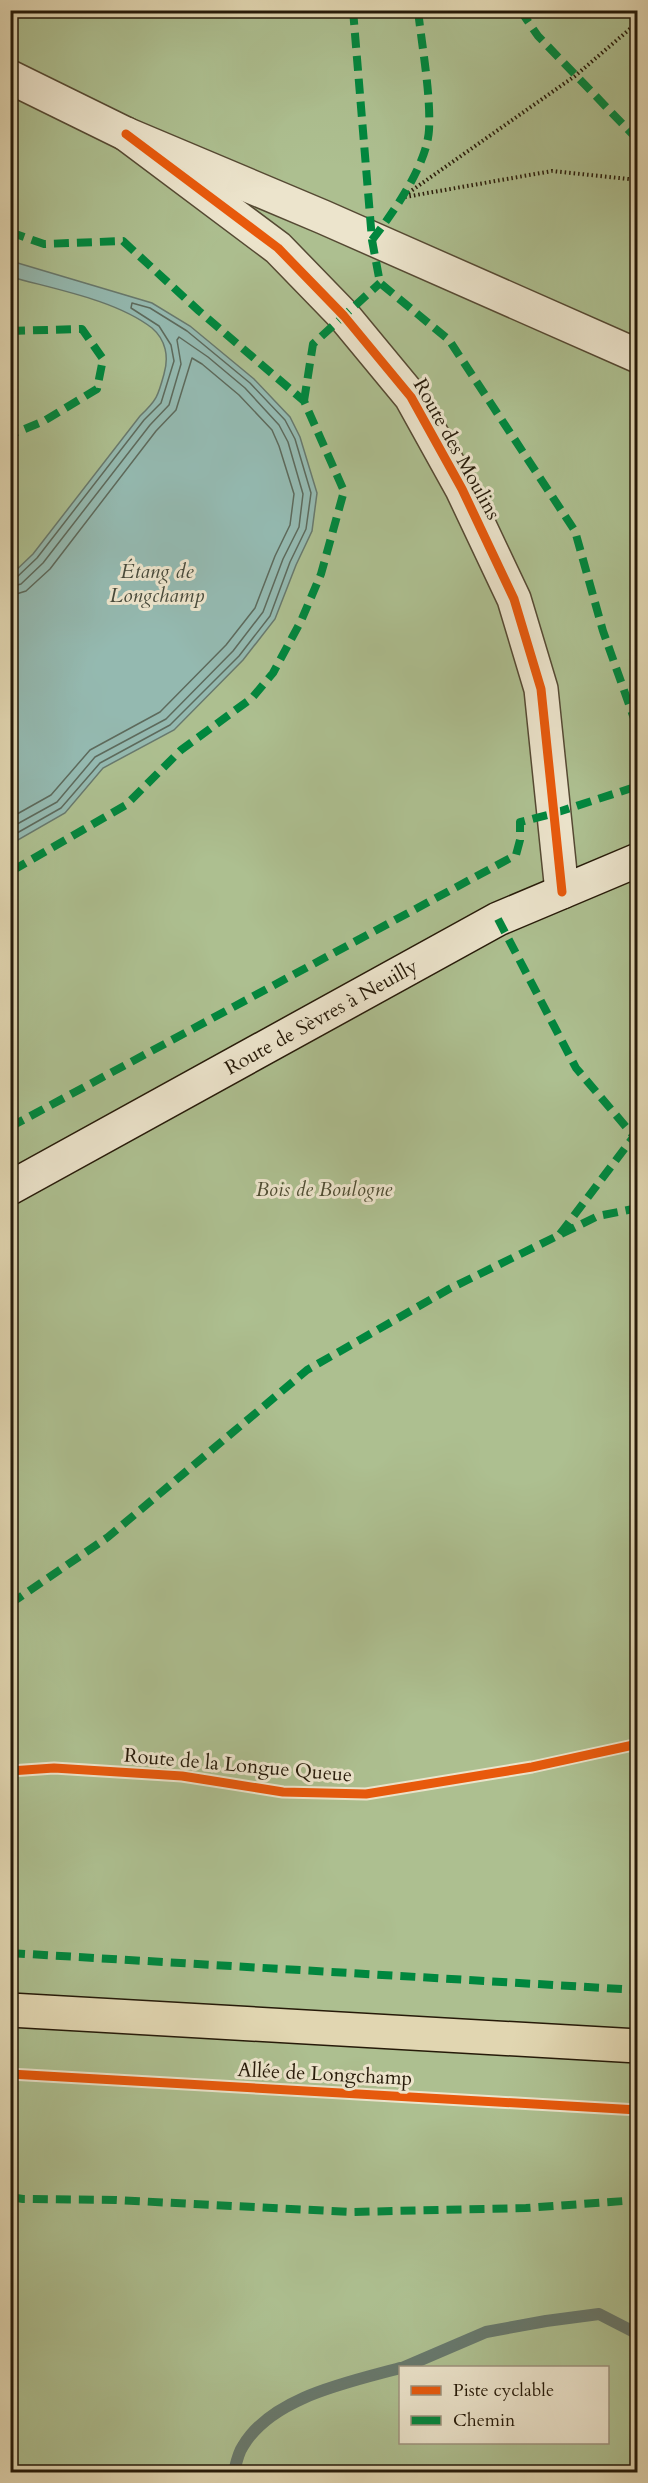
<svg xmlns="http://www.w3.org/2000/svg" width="648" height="2483" viewBox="0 0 648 2483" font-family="Cardo,serif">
<rect width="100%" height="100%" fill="#e1d6b1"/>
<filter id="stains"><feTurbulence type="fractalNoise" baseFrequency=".00333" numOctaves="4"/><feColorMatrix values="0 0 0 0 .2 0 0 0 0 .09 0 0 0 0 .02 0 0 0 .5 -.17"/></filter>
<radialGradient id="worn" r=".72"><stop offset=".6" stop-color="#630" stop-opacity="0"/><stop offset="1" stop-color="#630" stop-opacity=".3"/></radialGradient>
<!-- green -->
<path fill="#adbf90" stroke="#6a6c4c" stroke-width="1.5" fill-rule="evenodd" d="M 10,11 L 637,11 L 637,2472 L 11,2472 ZM 400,2368 L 608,2368 L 608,2442 L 400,2442 Z"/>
<!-- water -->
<path fill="#94b9b0" stroke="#68796d" stroke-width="1.5" d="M 11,261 L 152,303 L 190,326 L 254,379 L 290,417 L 300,437 L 317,493 L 312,531 L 296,565 L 275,619 L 243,660 L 174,730 L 103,768 L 65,813 L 11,844 L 11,575 L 33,554 L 140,416 C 157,400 158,396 164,374 C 169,357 166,340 152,328 C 116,300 54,289 11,277 Z"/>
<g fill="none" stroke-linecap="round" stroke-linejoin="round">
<!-- shore -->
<g stroke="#5d6a5c" stroke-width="1.5">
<path d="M 10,579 L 17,577 L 37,558 L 144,420 L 161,403 L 174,361 L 171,345 L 159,326 L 131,308 L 132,303 L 150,308 L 187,331 L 250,383 L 285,420 L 295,439 L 311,493 L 306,529 L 290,562 L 270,616 L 239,656 L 170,725 L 100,763 L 61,808 L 10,837"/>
<path d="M 10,587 L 21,584 L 43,563 L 150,425 L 169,405 L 181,364 L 177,340 L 179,337 L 208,357 L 245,388 L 279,425 L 288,442 L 303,494 L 299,527 L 283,559 L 263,612 L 233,651 L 166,719 L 95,757 L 57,802 L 10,828"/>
<path d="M 10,596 L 26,591 L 50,569 L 156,431 L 176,410 L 192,358 L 202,364 L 239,395 L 272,430 L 279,446 L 294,494 L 290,525 L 275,556 L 255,608 L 226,645 L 160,712 L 90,750 L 51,795 L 10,818"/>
</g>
<!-- stream -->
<g stroke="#68796d" stroke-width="12">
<path d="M 402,2368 L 486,2332 L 546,2321 L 599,2314 L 638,2334"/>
<path d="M 234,2472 C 236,2464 238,2453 243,2446 C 272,2397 349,2382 400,2368"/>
</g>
<!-- street casing -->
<g stroke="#554933" stroke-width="36">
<g id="street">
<path d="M 10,77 L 126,134 L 323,217 L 638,356"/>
<path d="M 126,134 L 278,248 L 344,316 L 411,397 L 462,489 L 514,599 L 541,689 L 562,892"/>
</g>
</g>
<!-- secondary casing -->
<g stroke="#261a09" stroke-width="36">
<path id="secondary" d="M 10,1188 L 498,919 L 638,860"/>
</g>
<!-- primary casing -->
<g stroke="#261a09" stroke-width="36">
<path id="primary" d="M 10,2010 L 638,2046"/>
</g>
<!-- path -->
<g stroke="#261a09" stroke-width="4" stroke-dasharray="1.5 3" stroke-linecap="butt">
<path d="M 405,197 L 552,171 L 638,180"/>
<path d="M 401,198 L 575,76 L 638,22"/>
</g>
<!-- street -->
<use href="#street" stroke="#ece4cc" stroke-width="33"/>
<!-- secondary -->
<use href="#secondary" stroke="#ece4cc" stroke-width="33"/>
<!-- primary -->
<use href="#primary" stroke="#e1d6b1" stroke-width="33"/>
<!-- quiet -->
<g stroke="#00873e" stroke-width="8" stroke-dasharray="15 8" stroke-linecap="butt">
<path d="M 353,10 L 372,240 L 380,283 L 449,340 L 575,531 L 603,631 L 636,724 L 638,737"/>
<path d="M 520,10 L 538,36 L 638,140"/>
<path d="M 10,232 L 44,244 L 123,241 L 199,311 L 304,401 L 344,491 L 321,574 L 301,621 L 273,673 L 252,698 L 181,750 L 126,805 L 10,872"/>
<path d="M 372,240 C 393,213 427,165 429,130 C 431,95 422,47 418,10"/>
<path d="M 10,331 L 82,329 L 103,359 L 97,389 L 44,421 L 10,435"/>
<path d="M 304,401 L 313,344 L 380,283"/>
<path d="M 498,919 L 576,1068 L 638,1141"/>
<path d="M 10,1127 L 516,855 L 520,840 L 520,822 L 555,813 L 638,786"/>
<path d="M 560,1234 L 638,1131"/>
<path d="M 10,1604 L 108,1537 L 307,1370 L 449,1289 L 598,1216 L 638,1208"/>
<path d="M 10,1953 L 638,1990"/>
<path d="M 10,2197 L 23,2199 L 116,2200 L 351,2212 L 526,2208 L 638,2200"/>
</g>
<!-- cycleway casing -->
<g stroke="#ece4cc" stroke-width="13">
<g id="cycleway">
<path d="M 126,134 L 278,248 L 344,316 L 411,397 L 462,489 L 514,599 L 541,689 L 562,892"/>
<path d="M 10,1771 L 54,1768 L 182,1776 L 283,1792 L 366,1794 L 532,1767 L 638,1744"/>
<path d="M 10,2074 L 638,2110"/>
</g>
</g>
<!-- cycleway -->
<use href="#cycleway" stroke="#e8590c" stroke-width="9"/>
</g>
<g text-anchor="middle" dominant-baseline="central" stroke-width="6" stroke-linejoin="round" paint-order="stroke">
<!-- street labels -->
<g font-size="20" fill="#261a09" stroke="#ece4cc">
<text transform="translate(457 449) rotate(61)">Route des Moulins</text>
<text transform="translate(321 1017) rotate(-29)">Route de Sèvres à Neuilly</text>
<text transform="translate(238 1765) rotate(5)">Route de la Longue Queue</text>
<text transform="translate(325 2074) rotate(3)">Allée de Longchamp</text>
</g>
<!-- park labels -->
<g font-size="20" font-style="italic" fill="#4e4c32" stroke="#ece4cc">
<text x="324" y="1189">Bois de Boulogne</text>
</g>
<!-- water labels -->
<g font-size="21" font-style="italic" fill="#474a3b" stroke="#ece4cc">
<text x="157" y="571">Étang de<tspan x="157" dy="24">Longchamp</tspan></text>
</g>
</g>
<!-- margin -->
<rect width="648" height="2483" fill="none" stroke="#e1d6b1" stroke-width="36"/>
<rect x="12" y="12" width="624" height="2459" fill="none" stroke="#261a09" stroke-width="3"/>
<rect x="18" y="18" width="612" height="2447" fill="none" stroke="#261a09" stroke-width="1.5"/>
<!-- legend -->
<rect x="399" y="2366" width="210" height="78" fill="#ece4cc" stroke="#9d937e" stroke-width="1.5"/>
<rect x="411" y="2386" width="30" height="9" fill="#e8590c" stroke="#9d937e" stroke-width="1.5"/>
<text x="453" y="2396" font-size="18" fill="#261a09">Piste cyclable</text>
<rect x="411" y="2416" width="30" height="9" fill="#00873e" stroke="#9d937e" stroke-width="1.5"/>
<text x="453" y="2426" font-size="18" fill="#261a09">Chemin</text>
<rect width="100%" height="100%" filter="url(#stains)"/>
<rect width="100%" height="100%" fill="url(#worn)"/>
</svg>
